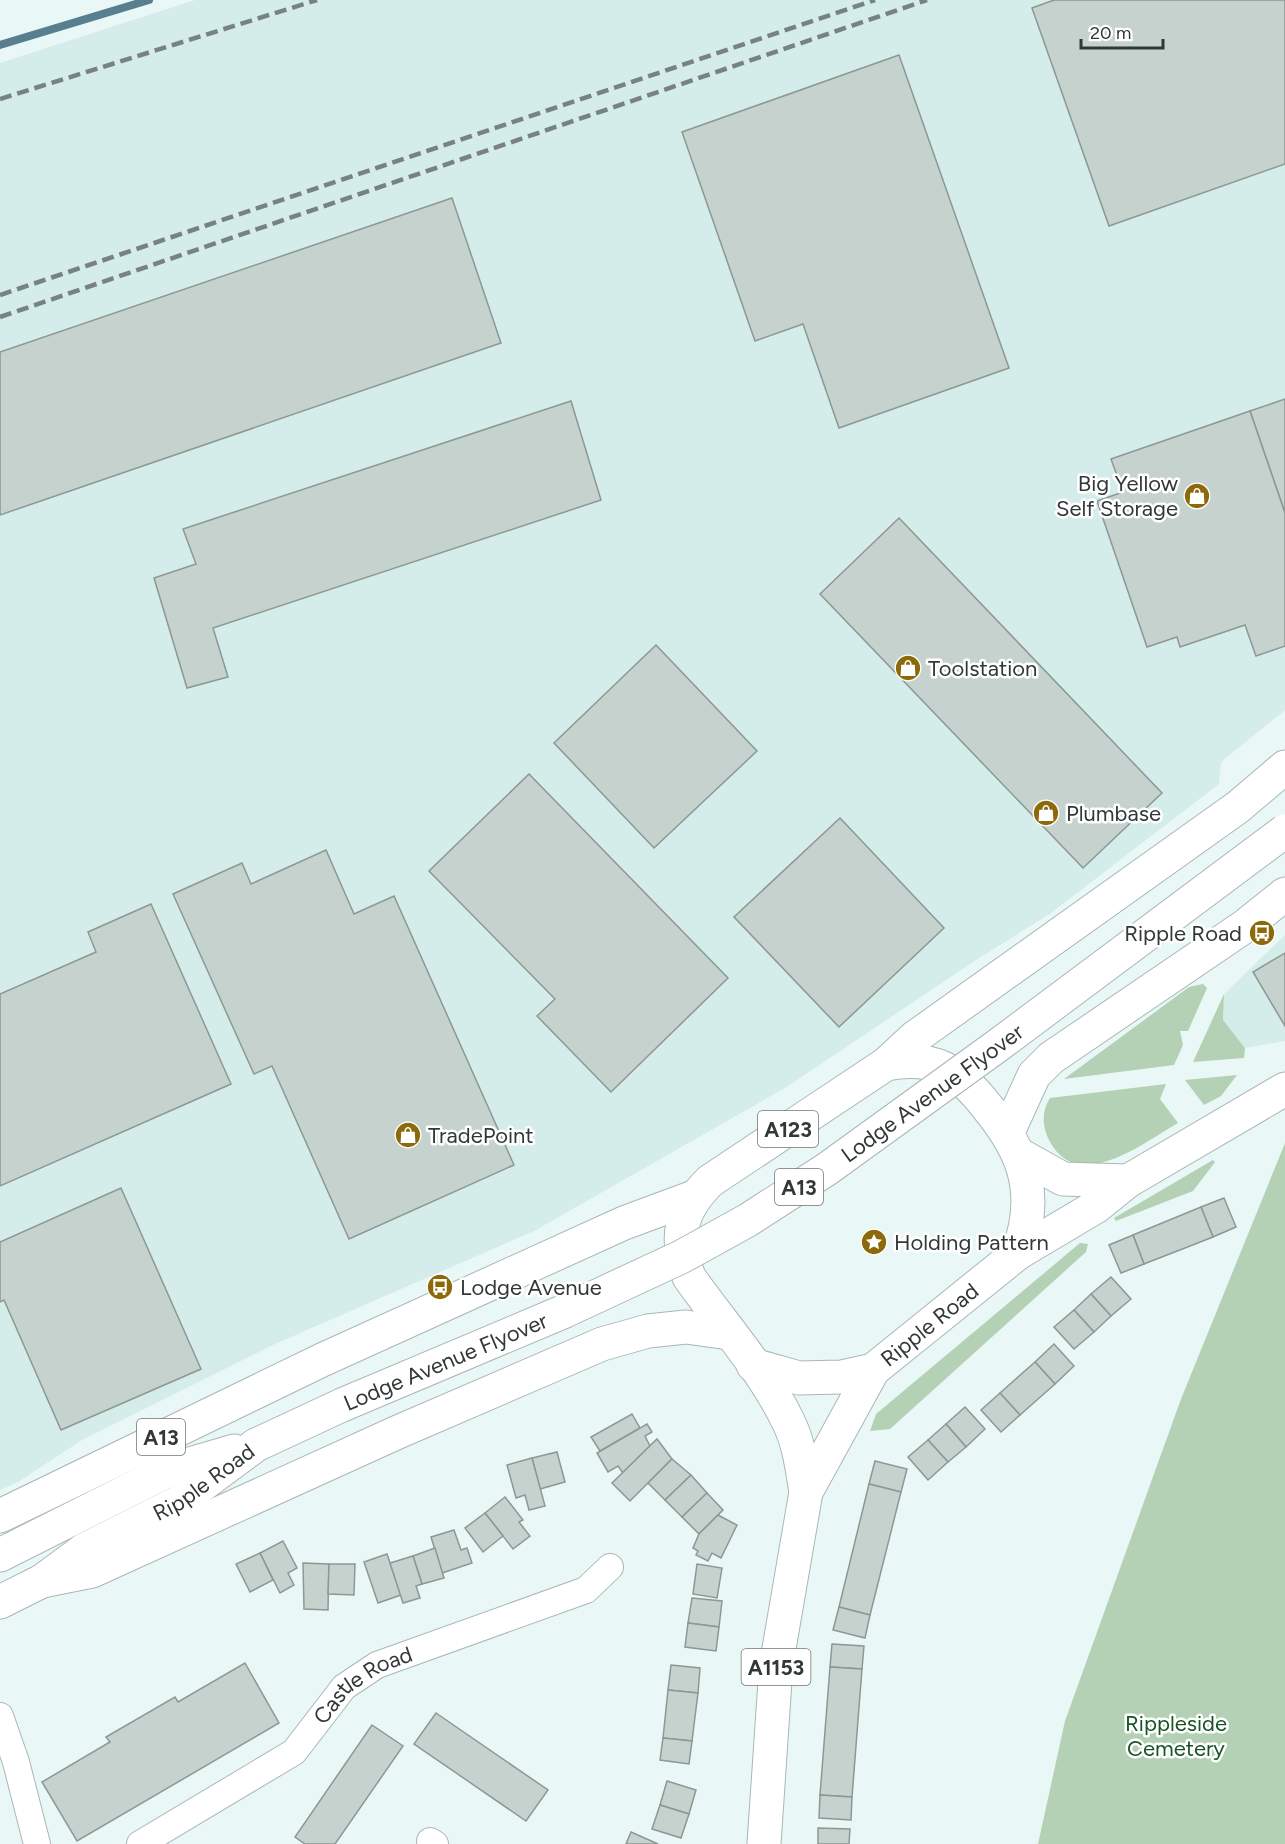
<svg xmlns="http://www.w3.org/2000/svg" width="1285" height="1844" viewBox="0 0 1285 1844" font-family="Figtree,sans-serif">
<rect width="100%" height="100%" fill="#e9f8f6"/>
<!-- built -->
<g fill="#d4ecea">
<path d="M 195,0 L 1285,0 L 1285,710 L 1221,762 L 1219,784 L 1051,913 L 979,958 L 785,1088 L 534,1231 L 275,1344 L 82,1440 L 18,1482 L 0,1490 L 0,63 Z"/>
<path d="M 1285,935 L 1285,1041 L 1245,1048 L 1223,1020 L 1224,994 Z"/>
</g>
<!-- green -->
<g fill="#b4d1b6">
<path d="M 1203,984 L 1207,988 L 1188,1031 L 1180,1031 L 1183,1045 L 1174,1065 L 1064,1079 L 1189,987 Z"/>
<path d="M 1224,994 L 1223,1020 L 1245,1048 L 1244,1058 L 1193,1062 Z"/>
<path d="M 1237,1075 L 1221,1096 L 1204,1105 L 1185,1080 Z"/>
<path d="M 1166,1084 L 1160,1099 L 1178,1123 C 1143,1143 1076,1197 1048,1138 C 1042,1125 1042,1110 1050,1098 Z"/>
<path d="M 1285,1143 L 1285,1844 L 1038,1844 L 1065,1721 L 1181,1399 Z"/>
<path d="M 1213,1160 L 1215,1162 L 1193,1191 L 1116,1221 L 1114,1218 Z"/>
<path d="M 1080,1243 L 1088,1244 L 1086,1252 L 890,1429 L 870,1431 L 876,1414 Z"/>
</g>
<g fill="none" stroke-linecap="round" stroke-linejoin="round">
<!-- stream -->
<path stroke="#587f90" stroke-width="8" d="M 0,45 L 149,0"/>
</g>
<!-- building -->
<g fill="#c6d2cd" stroke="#8c9893" stroke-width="1.5">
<path d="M 1054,0 L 1285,0 L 1285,164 L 1109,226 L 1032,8 Z"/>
<path d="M 899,55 L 1009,368 L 839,428 L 803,324 L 755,341 L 682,132 Z"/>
<path d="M 452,198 L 501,343 L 0,515 L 0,352 Z"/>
<path d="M 1285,399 L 1285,513 L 1250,411 Z"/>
<path d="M 571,401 L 601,500 L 213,628 L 228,677 L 187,688 L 154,578 L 196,564 L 183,529 Z"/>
<path d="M 1250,411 L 1285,513 L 1285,646 L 1256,656 L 1245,625 L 1180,647 L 1177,637 L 1147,647 L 1097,501 L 1123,492 L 1111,459 Z"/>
<path d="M 899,518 L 1162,793 L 1083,868 L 820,594 Z"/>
<path d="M 656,645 L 757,751 L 654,848 L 554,743 Z"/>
<path d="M 529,774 L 728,978 L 611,1092 L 537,1016 L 555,999 L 429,871 Z"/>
<path d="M 840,818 L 944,928 L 839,1027 L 734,917 Z"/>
<path d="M 326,850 L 354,914 L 394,896 L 514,1165 L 349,1239 L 272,1066 L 254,1074 L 173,894 L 242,863 L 251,884 Z"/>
<path d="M 151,904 L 231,1084 L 0,1186 L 0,994 L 96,952 L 88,932 Z"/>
<path d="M 1285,953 L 1285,1026 L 1253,972 Z"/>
<path d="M 121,1188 L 201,1369 L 61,1430 L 4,1300 L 0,1302 L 0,1242 Z"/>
<path d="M 1224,1198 L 1236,1227 L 1213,1237 L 1201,1207 Z"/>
<path d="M 1201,1207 L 1213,1237 L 1144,1264 L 1133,1235 Z"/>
<path d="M 1133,1235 L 1144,1264 L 1121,1273 L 1109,1245 Z"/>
<path d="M 1111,1277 L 1131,1299 L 1111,1316 L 1091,1294 Z"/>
<path d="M 1091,1294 L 1111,1316 L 1094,1332 L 1074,1310 Z"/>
<path d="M 1074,1310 L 1094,1332 L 1074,1349 L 1054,1327 Z"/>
<path d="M 1054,1344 L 1074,1366 L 1055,1384 L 1035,1362 Z"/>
<path d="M 1035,1362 L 1055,1384 L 1020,1415 L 1000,1393 Z"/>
<path d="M 1000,1393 L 1020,1415 L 1001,1432 L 981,1410 Z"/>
<path d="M 965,1407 L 985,1429 L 966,1447 L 946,1424 Z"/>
<path d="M 632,1414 L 640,1428 L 600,1451 L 591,1437 Z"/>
<path d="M 647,1424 L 652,1432 L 645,1436 L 650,1446 L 623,1473 L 618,1466 L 608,1472 L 597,1453 Z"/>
<path d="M 946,1424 L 966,1447 L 948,1462 L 928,1440 Z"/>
<path d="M 657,1439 L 672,1459 L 630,1501 L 612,1483 Z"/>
<path d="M 928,1440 L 948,1462 L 928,1480 L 908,1457 Z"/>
<path d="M 557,1452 L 565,1482 L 540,1489 L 532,1458 Z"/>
<path d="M 532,1458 L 545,1506 L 529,1510 L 525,1495 L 516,1498 L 507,1465 Z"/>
<path d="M 672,1459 L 691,1475 L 665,1500 L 648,1483 Z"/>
<path d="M 875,1461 L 907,1469 L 901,1492 L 869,1484 Z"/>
<path d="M 691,1475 L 707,1493 L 682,1517 L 665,1500 Z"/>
<path d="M 869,1484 L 901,1492 L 870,1615 L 839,1607 Z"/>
<path d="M 707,1493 L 723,1510 L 699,1534 L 682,1517 Z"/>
<path d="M 505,1497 L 523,1520 L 519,1522 L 530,1536 L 513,1549 L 485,1513 Z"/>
<path d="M 485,1513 L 503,1536 L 483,1552 L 465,1528 Z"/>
<path d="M 718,1515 L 737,1525 L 721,1558 L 712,1553 L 708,1561 L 696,1555 L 698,1551 L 693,1548 L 699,1534 Z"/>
<path d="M 454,1530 L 461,1550 L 467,1548 L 472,1563 L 442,1573 L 431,1537 Z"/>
<path d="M 283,1541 L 297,1568 L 288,1573 L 294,1585 L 280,1593 L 260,1553 Z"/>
<path d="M 435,1548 L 444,1578 L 422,1584 L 413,1556 Z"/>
<path d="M 260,1553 L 273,1580 L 250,1592 L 236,1564 Z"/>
<path d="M 387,1554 L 401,1595 L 378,1603 L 364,1562 Z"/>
<path d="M 413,1556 L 422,1584 L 416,1586 L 420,1598 L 403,1603 L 390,1563 Z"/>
<path d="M 303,1563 L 329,1564 L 328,1610 L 304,1609 Z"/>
<path d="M 329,1564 L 355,1564 L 354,1595 L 328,1594 Z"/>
<path d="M 697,1564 L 722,1568 L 717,1598 L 693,1594 Z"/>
<path d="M 692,1598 L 722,1601 L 719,1627 L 688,1623 Z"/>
<path d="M 839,1607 L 870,1615 L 865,1638 L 833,1630 Z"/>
<path d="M 688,1623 L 719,1627 L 716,1651 L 685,1647 Z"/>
<path d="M 832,1644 L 864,1646 L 862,1669 L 830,1667 Z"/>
<path d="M 245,1663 L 279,1723 L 77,1841 L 42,1782 L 110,1742 L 106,1737 L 175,1697 L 178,1702 Z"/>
<path d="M 671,1665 L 700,1668 L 698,1693 L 668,1690 Z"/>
<path d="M 830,1667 L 862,1669 L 852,1797 L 820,1795 Z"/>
<path d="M 668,1690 L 698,1693 L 692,1741 L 663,1738 Z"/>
<path d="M 436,1713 L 548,1790 L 526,1821 L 414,1744 Z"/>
<path d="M 372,1725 L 403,1746 L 335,1844 L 305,1844 L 295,1837 Z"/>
<path d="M 663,1738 L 692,1741 L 689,1764 L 660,1760 Z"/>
<path d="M 667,1781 L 696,1790 L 689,1814 L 660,1805 Z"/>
<path d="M 820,1795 L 852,1797 L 851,1820 L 819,1818 Z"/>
<path d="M 660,1805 L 689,1814 L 681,1838 L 652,1829 Z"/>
<path d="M 818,1828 L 850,1829 L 849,1844 L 818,1844 Z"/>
<path d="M 631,1832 L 658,1844 L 626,1844 Z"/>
</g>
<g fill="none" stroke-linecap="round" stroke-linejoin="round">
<!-- street casing -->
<g stroke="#a9b7b5" stroke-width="28">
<g id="street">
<path d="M 0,1716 L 16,1762 L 37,1844"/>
<path d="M 430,1841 L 435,1844"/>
<path id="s1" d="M 140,1844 L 294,1752 L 344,1687 L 377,1665 L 586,1590 L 610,1567"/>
</g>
</g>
<!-- primary casing -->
<g stroke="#a9b7b5" stroke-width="35">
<g id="primary">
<path d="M 1020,1155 L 1063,1179 L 1128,1181"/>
<path id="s2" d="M 753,1365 L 799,1378 L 841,1377 L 873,1370 L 1018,1253 L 1097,1206 L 1128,1181 L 1285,1089"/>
<path d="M 806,1492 C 802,1468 799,1442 788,1421 C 763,1369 722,1324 689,1277 C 674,1237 680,1211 710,1181 L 886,1064 C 934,1055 959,1070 988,1108 C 1026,1154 1039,1195 1018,1253"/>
<path d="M 764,1844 L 776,1666 L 806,1492 L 873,1370"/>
</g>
</g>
<!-- highway casing -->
<g stroke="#a9b7b5" stroke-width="35">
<g id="highway">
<path d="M 886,1064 L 914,1038 L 1238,807 L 1285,767"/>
<path d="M 1008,1132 L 1034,1075 L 1051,1058 L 1245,926 L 1285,894"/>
<path d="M 0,1516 L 322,1360 L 624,1223 L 694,1197"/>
<path d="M 0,1555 L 169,1470 L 234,1451"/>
<path d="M 42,1581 L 92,1571 L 398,1432 L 602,1344 L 648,1331 L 686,1327 L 729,1333"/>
<path id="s3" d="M 0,1602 L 42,1581 L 84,1550 L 179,1502 L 256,1445"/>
</g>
</g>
<!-- street -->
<use href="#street" stroke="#fff" stroke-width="26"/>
<!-- primary -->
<use href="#primary" stroke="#fff" stroke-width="33"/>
<!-- highway -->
<use href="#highway" stroke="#fff" stroke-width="33"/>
<!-- rail -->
<g stroke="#788280" stroke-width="4.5" stroke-dasharray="12 6" stroke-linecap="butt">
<path d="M 0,99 L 317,0"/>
<path d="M 0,295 L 875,0"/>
<path d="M 0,317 L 927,0"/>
</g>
<!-- highway-bridge casing -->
<g stroke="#a9b7b5" stroke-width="35" stroke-linecap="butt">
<g id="highway-bridge">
<path id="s4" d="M 256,1445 L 342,1405 L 565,1311 L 681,1257 L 748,1220 L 827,1169 L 997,1046 L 1285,831"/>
</g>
</g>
<!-- highway-bridge -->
<use href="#highway-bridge" stroke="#fff" stroke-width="33"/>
</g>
<!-- icons -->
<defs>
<g id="shop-disc" transform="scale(1.35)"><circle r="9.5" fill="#8c6a0b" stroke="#fff"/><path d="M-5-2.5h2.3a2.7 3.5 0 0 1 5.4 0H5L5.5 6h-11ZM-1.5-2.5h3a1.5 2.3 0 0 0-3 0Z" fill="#fff"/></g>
<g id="bus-disc" transform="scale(1.35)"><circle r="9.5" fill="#8c6a0b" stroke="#fff"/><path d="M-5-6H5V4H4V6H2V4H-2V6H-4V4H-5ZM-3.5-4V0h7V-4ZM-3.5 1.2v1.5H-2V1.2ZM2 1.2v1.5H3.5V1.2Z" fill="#fff"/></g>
<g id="sight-disc" transform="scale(1.35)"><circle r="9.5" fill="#8c6a0b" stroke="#fff"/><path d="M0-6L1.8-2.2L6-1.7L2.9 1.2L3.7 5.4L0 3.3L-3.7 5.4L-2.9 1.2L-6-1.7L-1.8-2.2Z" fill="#fff"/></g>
</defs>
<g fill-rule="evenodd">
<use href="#shop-disc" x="1197" y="496"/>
<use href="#shop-disc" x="908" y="668"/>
<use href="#shop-disc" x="1046" y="813"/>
<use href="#bus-disc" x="1262" y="933"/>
<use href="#shop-disc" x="408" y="1135"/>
<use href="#sight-disc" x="874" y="1242"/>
<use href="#bus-disc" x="440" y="1287"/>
</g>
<g text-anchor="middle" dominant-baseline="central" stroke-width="5" stroke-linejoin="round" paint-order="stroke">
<!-- shield labels -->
<g fill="#fff" stroke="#707473" stroke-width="1.5">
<rect x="758" y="1111" width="60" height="36" rx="4.5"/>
<rect x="775" y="1169" width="48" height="36" rx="4.5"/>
<rect x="137" y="1419" width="48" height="36" rx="4.5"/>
<rect x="741.5" y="1649" width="69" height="36" rx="4.5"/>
</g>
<g font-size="21" font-weight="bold" fill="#323837">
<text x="788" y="1129">A123</text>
<text x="799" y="1187">A13</text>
<text x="161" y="1437">A13</text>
<text x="776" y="1667">A1153</text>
</g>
<!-- poi labels -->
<g font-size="22" fill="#323837" stroke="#fff" text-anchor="start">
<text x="1178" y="483" text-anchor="end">Big Yellow<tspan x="1178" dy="25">Self Storage</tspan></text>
<text x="928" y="668">Toolstation</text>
<text x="1066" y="813">Plumbase</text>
<text x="1242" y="933" text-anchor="end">Ripple Road</text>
<text x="428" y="1135">TradePoint</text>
<text x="894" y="1242">Holding Pattern</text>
<text x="460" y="1287">Lodge Avenue</text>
</g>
<!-- street labels -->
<g font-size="22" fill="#323837" stroke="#fff">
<text stroke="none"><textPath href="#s4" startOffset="765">Lodge Avenue Flyover</textPath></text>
<text stroke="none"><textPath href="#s2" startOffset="195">Ripple Road</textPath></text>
<text stroke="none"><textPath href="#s4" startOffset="207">Lodge Avenue Flyover</textPath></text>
<text stroke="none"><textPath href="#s3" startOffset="237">Ripple Road</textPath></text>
<text stroke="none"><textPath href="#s1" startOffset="278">Castle Road</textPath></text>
</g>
<!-- park labels -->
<g font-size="22" fill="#185425" stroke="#fff">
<text x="1176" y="1723">Rippleside<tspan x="1176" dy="25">Cemetery</tspan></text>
</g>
</g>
<!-- scale -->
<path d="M1081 39v9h82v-9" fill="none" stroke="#323837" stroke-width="3"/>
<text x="1090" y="39" font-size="18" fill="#323837" stroke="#ffffff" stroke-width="4.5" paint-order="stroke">20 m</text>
</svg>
